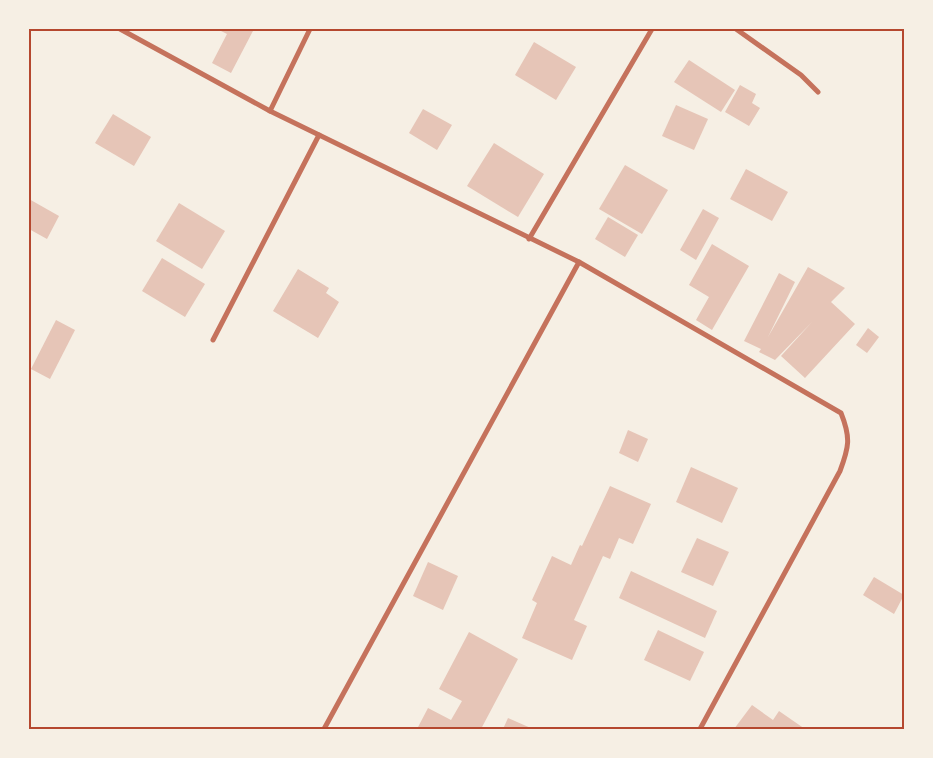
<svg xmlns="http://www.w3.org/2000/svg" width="933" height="758" viewBox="0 0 933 758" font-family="'Archivo Narrow',sans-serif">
<rect width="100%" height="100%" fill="#f6efe4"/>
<!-- building -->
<g fill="#e6c5b7">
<path d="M 217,29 L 254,29 L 231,73 L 212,63 L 227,34 Z"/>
<path d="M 534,42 L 576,67 L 556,100 L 515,75 Z"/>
<path d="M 689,60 L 735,90 L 721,112 L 674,82 Z"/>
<path d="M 740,85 L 756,94 L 752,103 L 760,108 L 749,126 L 725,112 Z"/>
<path d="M 676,105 L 708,119 L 694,150 L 662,136 Z"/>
<path d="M 423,109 L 452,125 L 437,150 L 409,133 Z"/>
<path d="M 113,114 L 151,137 L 134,166 L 95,143 Z"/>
<path d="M 494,143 L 544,174 L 518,217 L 467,186 Z"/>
<path d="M 625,165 L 668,190 L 642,234 L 599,209 Z"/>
<path d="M 746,169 L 788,192 L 772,221 L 730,199 Z"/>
<path d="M 29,199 L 59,216 L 47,239 L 29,229 Z"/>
<path d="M 179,203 L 225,231 L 202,269 L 156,241 Z"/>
<path d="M 703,209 L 719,218 L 696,260 L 680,250 Z"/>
<path d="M 608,217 L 638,235 L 625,257 L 595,239 Z"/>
<path d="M 712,244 L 749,266 L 712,330 L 696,320 L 709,297 L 689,285 Z"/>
<path d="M 162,258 L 205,284 L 185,317 L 142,291 Z"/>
<path d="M 808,267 L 845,288 L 831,302 L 855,324 L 805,378 L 781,356 L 812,322 L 775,360 L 759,352 L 761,349 L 744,341 L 779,273 L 795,282 L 768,337 Z"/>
<path d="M 298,269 L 329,288 L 326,293 L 339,302 L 318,338 L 273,311 Z"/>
<path d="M 56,320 L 75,330 L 50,379 L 31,369 Z"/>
<path d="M 868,328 L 879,337 L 867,353 L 856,345 Z"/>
<path d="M 628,430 L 648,439 L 638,462 L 619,453 Z"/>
<path d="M 691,467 L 738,488 L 722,523 L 676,502 Z"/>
<path d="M 610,486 L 651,504 L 633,544 L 619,538 L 610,559 L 603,556 L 574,620 L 587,626 L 572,660 L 522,638 L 537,603 L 532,600 L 552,556 L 571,565 L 580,545 L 582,546 Z"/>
<path d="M 697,538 L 729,552 L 713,586 L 681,572 Z"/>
<path d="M 428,562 L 458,576 L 443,610 L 413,596 Z"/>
<path d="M 631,571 L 717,611 L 705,638 L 619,598 Z"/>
<path d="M 874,577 L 904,595 L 894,614 L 863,595 Z"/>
<path d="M 658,630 L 704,652 L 690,681 L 644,660 Z"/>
<path d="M 469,632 L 518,659 L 481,729 L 417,729 L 428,708 L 451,720 L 462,701 L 439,689 Z"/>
<path d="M 752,705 L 773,720 L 779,711 L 805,729 L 734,729 Z"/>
<path d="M 508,718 L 533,729 L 503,729 Z"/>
</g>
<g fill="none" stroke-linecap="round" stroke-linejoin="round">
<!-- minor -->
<g stroke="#c5725c" stroke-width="5">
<path d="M 120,29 L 270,111 L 579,262 L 841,413 C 851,438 849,447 840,471 L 700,729"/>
<path d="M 736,29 L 801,75 L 818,92"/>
<path d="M 270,111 L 310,29"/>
<path d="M 529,239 L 652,29"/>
<path d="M 213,340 L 319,135"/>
<path d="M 324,729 L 579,262"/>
</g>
</g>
<!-- border -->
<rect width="933" height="758" fill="none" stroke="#f6efe4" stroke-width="60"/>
<rect x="30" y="30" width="873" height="698" fill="none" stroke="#b5482f" stroke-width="2"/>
</svg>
